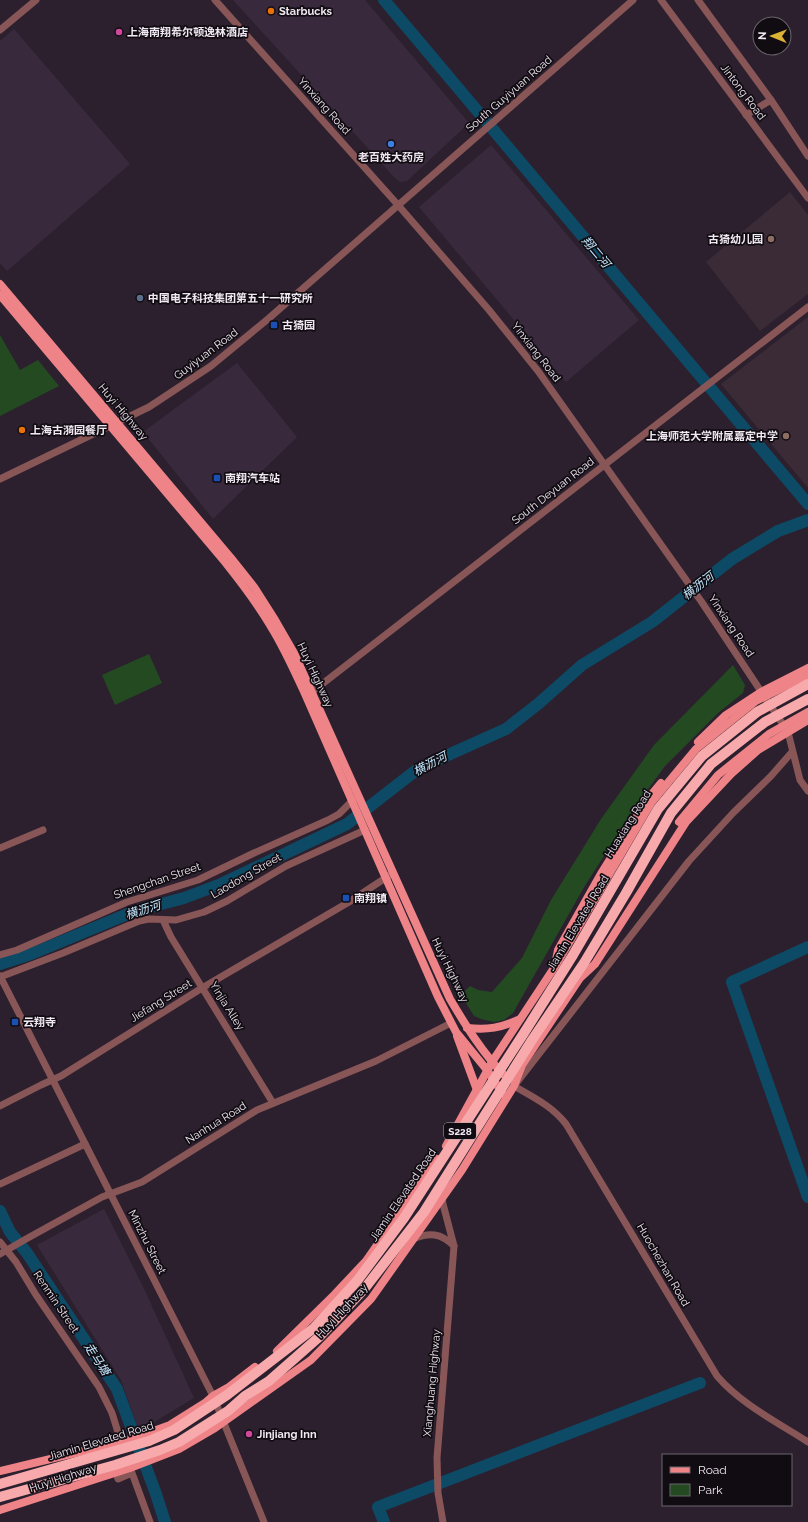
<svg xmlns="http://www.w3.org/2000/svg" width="808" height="1522" viewBox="0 0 808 1522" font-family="Raleway,'Noto Sans SC',sans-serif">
<rect width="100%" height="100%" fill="#2c202e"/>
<!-- built -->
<g fill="#39293c">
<path d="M 233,0 L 365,0 L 469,123 L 407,181 L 400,182 L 394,177 Z"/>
<path d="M 14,29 L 130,164 L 7,271 L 0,263 L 0,41 Z"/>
<path d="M 491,145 L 639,320 L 566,382 L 419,207 Z"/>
<path d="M 237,363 L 297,437 L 213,519 L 143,432 Z"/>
<path d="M 104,1209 L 145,1291 L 194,1398 L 139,1431 L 121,1380 L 37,1245 Z"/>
</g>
<!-- education -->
<g fill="#3a2b36">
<path d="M 790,192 L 808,215 L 808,294 L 760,331 L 706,262 Z"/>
<path d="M 808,317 L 808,488 L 721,384 Z"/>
</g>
<!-- green -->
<g fill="#244a22">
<path d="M 0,335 L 20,370 L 38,360 L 59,386 L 0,416 Z"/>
<path d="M 149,654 L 162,683 L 115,705 L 102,675 Z"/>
<path d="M 733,665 L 745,685 L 743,693 L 718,713 L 665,766 L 633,810 L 583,889 L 513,1013 L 504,1020 L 494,1022 L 481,1019 L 474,1016 L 461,995 L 470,986 L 478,990 L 492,992 L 522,958 L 551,900 L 601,819 L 654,745 Z"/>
</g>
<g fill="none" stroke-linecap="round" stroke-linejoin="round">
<!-- river -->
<g stroke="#0d4a66" stroke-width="12">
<path d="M 384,0 L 808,504"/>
<path d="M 808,947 L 732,982 L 808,1197"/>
<path d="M 0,964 L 31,954 L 135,911 L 184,898 L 221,884 L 347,824 L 419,768 L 506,729 L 538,704 L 582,665 L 652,622 L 732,559 L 778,531 L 808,520"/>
<path d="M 0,1211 L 10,1232 L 27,1253 L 117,1389 L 156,1494 L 165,1522"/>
<path d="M 384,1522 L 378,1507 L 700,1383"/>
</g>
<!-- minor -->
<g stroke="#895657" stroke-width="7">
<path d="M 215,0 L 398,205 L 489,310 L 538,371 L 701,601 L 788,732 L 800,780 L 808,791"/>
<path d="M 661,0 L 808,198"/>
<path d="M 698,0 L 771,100"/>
<path d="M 0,30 L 36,0"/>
<path d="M 746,115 L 771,100 L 808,156"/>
<path d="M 0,479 L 149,407 L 211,366 L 268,319 L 633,0"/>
<path d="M 308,695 L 808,307"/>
<path d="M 792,752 L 771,776 L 733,813 L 689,861 L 514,1086 C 533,1097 552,1106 566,1124 L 717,1376 C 741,1404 777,1422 808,1442"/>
<path d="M 0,848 L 43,830"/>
<path d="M 163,920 L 171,937 L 273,1103"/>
<path d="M 0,955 L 17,950 L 127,902 L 198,880 L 254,853 L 328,820 L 339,814 L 355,798"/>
<path d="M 0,976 L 213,1396 L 264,1522"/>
<path d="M 0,977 L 63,953 L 139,921 L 149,919 L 176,920 L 204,912 L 227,901 L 286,866 L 365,830"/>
<path d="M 0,1106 L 41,1085 L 61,1076 L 202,988 L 349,902 L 390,875"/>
<path d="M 0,1184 L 85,1144"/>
<path d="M 413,1239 C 429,1232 441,1233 454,1246 L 443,1204 L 442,1197"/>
<path d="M 0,1242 L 16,1262 L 36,1295 L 99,1387 L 112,1413 L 121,1442"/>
<path d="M 0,1254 L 26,1239 L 102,1197 L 142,1182 L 257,1110 L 376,1061 L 451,1023"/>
<path d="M 116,1473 L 118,1479 L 132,1473 L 150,1522"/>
<path d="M 443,1522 L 438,1493 L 437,1458 L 454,1246"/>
</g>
<!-- major -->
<g stroke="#ee8388" stroke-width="8">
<path d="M 0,284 L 231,558 L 254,587 L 275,620 L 294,653 L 450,999 C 466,1026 482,1052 504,1075"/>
<path d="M 0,295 L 225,562 C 241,582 257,603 270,625 C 284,647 295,672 306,696 L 438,997 L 456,1032 L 487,1070 L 503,1094"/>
<path d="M 698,742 L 726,715 L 761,692 L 808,668"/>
<path d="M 679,822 L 718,775 L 769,734 L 808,712"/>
<path d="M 556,960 L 558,950 L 602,872 L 647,800 L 661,783"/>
<path d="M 467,1028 C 488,1030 501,1028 520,1019"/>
<path d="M 457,1036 L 477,1090"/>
<path d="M 446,1146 L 492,1062 L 556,965 L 651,803 L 696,749 L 756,701 L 808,675"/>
<path d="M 277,1351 L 335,1294 L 366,1261 L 437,1159"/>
<path d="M 0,1471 L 121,1442 L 151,1432 L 170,1425 L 205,1403 L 213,1396 L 229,1387 L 255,1367"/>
<path d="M 0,1510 L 130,1468 L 179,1449 L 215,1428 L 311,1360 L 371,1299 L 462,1170 L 514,1086 L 522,1065 L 580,978 L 595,964 L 686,822 L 731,774 L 758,750 L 808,720"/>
</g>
<!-- highway -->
<g stroke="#f7a9ab" stroke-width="10">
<path d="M 0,1484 L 149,1441 L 174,1430 L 227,1395 L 314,1328 L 357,1281 L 404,1218 L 524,1033 L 573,955 L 658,809 L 702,756 L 757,712 L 808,684"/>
<path d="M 0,1497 L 115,1465 L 160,1450 L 179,1442 L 228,1411 L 245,1396 L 269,1381 L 319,1337 L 365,1288 L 424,1212 L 532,1040 L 584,963 L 626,893 L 671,813 L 711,764 L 765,722 L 808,699"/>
</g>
</g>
<!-- markers -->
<g fill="#e8710a" stroke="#110c12" stroke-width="1.5">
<circle cx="271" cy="11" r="4"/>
<circle cx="22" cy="430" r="4"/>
</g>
<g fill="#d1479c" stroke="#110c12" stroke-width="1.5">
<circle cx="119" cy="32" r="4"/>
<circle cx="249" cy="1434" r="4"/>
</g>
<circle fill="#3f7fe0" stroke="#110c12" stroke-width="1.5" cx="391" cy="144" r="4"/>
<g fill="#8d6e63" stroke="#110c12" stroke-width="1.5">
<circle cx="771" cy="239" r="4"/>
<circle cx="786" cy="436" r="4"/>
</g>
<circle fill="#5c6f8a" stroke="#110c12" stroke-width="1.5" cx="140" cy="298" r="4"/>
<g fill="#1a4fb4" stroke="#110c12" stroke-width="1.5">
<rect x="270" y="321" width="8" height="8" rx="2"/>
<rect x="213" y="474" width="8" height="8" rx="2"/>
<rect x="342" y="894" width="8" height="8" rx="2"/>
<rect x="11" y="1018" width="8" height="8" rx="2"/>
</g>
<g text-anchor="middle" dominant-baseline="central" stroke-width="3.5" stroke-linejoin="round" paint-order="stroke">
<!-- shield labels -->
<rect fill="#110c12" stroke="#ada6af" stroke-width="1" x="444" y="1123" width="32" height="16" rx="3"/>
<g font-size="10" font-weight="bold" fill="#f0e8f2">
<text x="460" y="1131">S228</text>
</g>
<!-- poi labels -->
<g font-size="11" font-weight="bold" fill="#f0e8f2" stroke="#110c12" text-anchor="start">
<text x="279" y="11">Starbucks</text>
<text x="127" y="32">上海南翔希尔顿逸林酒店</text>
<text x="391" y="157" text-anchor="middle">老百姓大药房</text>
<text x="763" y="239" text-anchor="end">古猗幼儿园</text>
<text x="148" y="298">中国电子科技集团第五十一研究所</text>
<text x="282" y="325">古猗园</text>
<text x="30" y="430">上海古漪园餐厅</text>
<text x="778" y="436" text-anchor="end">上海师范大学附属嘉定中学</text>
<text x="225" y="478">南翔汽车站</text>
<text x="354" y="898">南翔镇</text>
<text x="23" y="1022">云翔寺</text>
<text x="257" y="1434">Jinjiang Inn</text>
</g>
<!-- street labels -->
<g font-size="11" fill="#f0e8f2" stroke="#110c12">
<text transform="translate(743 92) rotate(53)">Jintong Road</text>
<text transform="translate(509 94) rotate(-41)">South Guyiyuan Road</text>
<text transform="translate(324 106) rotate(48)">Yinxiang Road</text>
<text transform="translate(536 352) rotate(52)">Yinxiang Road</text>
<text transform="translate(206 354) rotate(-37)">Guyiyuan Road</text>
<text transform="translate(123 412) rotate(50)">Huyi Highway</text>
<text transform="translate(553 491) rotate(-38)">South Deyuan Road</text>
<text transform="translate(731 626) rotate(56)">Yinxiang Road</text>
<text transform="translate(315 675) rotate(65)">Huyi Highway</text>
<text transform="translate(628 824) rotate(-58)">Huaxiang Road</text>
<text transform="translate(246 876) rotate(-30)">Laodong Street</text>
<text transform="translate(157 881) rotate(-19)">Shengchan Street</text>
<text transform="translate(578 923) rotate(-59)">Jiamin Elevated Road</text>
<text transform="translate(450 970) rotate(64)">Huyi Highway</text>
<text transform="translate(161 1001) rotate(-32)">Jiefang Street</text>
<text transform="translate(227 1006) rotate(58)">Yinjia Alley</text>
<text transform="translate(216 1123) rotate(-32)">Nanhua Road</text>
<text transform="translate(403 1195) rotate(-56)">Jiamin Elevated Road</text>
<text transform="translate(147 1242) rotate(63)">Minzhu Street</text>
<text transform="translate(663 1265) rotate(60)">Huochezhan Road</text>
<text transform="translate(56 1302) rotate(56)">Renmin Street</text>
<text transform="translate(342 1311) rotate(-47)">Huyi Highway</text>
<text transform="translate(432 1383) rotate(-85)">Xianghuang Highway</text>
<text transform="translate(101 1441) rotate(-17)">Jiamin Elevated Road</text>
<text transform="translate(63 1478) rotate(-18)">Huyi Highway</text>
</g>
<!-- water labels -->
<g font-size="12" font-style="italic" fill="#c3e9ff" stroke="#110c12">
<text transform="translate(596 252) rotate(50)">翔二河</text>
<text transform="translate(698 586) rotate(-38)">横沥河</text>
<text transform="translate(430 764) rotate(-28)">横沥河</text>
<text transform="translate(143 910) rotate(-18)">横沥河</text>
<text transform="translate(97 1359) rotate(57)">走马塘</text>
</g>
</g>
<!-- legend -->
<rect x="662" y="1454" width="130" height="52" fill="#110c12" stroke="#6a646c"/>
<rect x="670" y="1467" width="20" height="6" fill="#ee8388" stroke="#6a646c"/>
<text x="698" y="1474" font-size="12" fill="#f0e8f2">Road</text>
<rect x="670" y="1484" width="20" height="12" fill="#244a22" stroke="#6a646c"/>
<text x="698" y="1494" font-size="12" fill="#f0e8f2">Park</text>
<!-- north arrow -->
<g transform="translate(772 36) rotate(271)"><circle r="19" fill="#110c12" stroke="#6a646c"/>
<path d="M0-3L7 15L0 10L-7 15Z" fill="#dcb233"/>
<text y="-6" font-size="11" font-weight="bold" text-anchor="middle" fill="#f0e8f2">N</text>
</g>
</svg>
